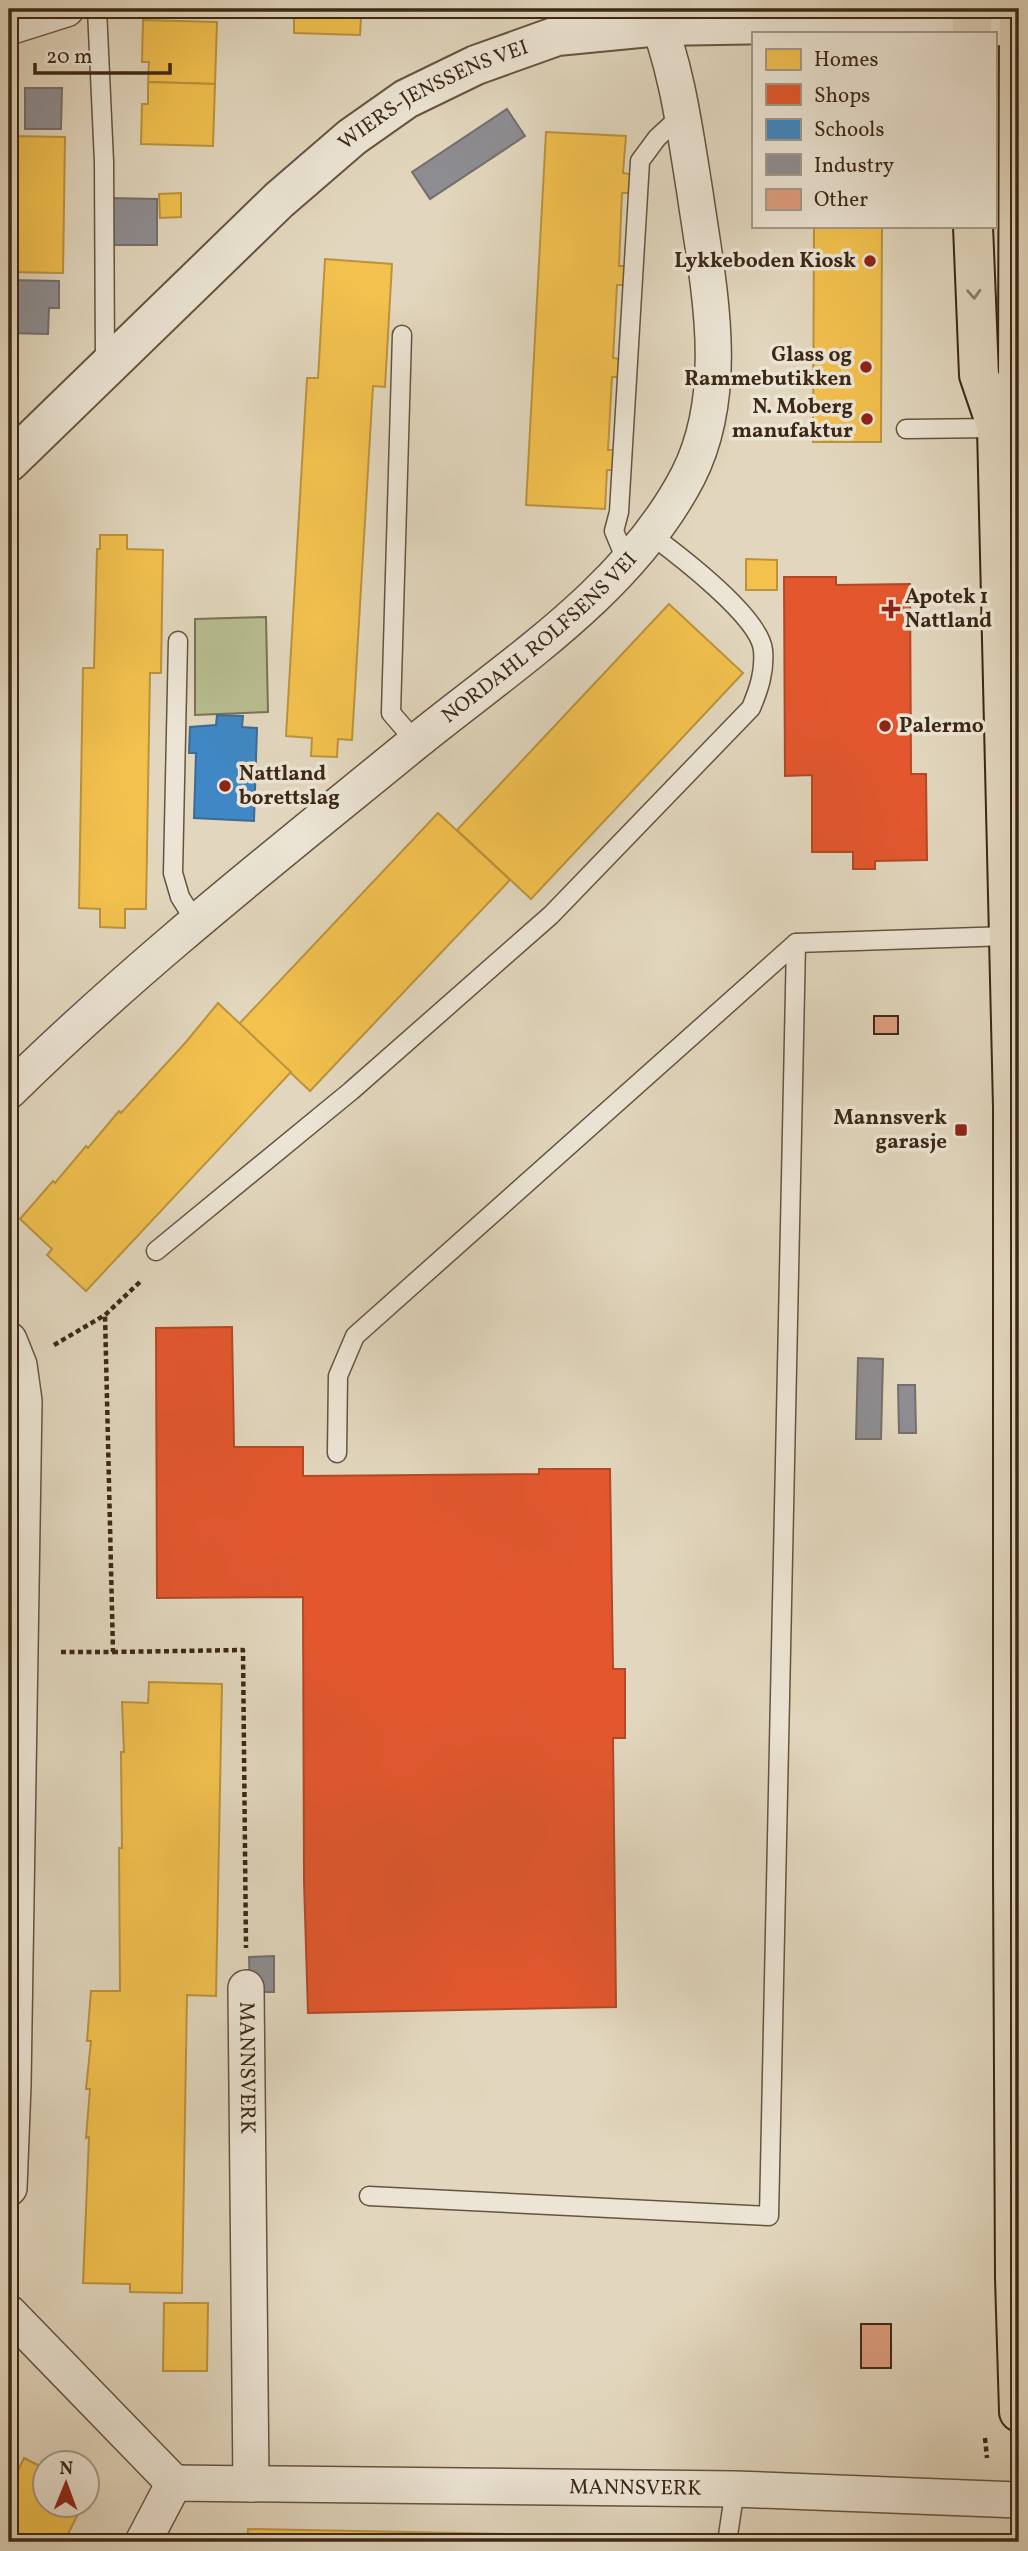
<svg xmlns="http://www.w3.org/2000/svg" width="1028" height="2551" viewBox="0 0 1028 2551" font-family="Vollkorn,serif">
<rect width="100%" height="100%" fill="#e2d7be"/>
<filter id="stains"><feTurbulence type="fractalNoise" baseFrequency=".00286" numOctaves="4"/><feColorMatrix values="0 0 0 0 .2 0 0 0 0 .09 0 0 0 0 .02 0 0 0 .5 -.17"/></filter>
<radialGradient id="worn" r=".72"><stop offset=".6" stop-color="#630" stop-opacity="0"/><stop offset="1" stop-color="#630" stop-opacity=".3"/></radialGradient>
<!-- green -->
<path fill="#b7bd8f" stroke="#7a7252" stroke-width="2" d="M 266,617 L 268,712 L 195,715 L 195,619 Z"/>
<!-- homes -->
<g fill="#f2c14e" stroke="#bb933d" stroke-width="2">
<path d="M 294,9 L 370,9 L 370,18 L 361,18 L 360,35 L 294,33 Z"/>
<path d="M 143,20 L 217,22 L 215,84 L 148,82 L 149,62 L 142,62 Z"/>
<path d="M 148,82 L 215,84 L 213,146 L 141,144 L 142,104 L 148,104 Z"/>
<path d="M 546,132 L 626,136 L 623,173 L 630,174 L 629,193 L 622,193 L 619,266 L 625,266 L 624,285 L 617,285 L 613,358 L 620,359 L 619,377 L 612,377 L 608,450 L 614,450 L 613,470 L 607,470 L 605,509 L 526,505 Z"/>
<path d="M 9,136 L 65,137 L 63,273 L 9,272 Z"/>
<path d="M 181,193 L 181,217 L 160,218 L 159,194 Z"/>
<path d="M 814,226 L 882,226 L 881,442 L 813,442 Z"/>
<path d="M 325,259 L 392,264 L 385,387 L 373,386 L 352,740 L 338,739 L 337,757 L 311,756 L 312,738 L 286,736 L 307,378 L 318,378 Z"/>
<path d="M 100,535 L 127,535 L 127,549 L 163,550 L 161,673 L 150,673 L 146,909 L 125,909 L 125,928 L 100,927 L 100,909 L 79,908 L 83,668 L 94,668 L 97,549 L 100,549 Z"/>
<path d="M 746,559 L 777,560 L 777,590 L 746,590 Z"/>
<path d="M 669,604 L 743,673 L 531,899 L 457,830 Z"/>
<path d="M 438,813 L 510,880 L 310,1091 L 239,1024 Z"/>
<path d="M 218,1003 L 291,1072 L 86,1291 L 47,1255 L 52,1249 L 20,1219 L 53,1181 L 55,1183 L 86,1146 L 88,1148 L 119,1111 L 121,1113 L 186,1042 Z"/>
<path d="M 149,1682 L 222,1684 L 216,1996 L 187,1995 L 182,2293 L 130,2292 L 130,2284 L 83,2283 L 89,2137 L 86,2138 L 90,2089 L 86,2089 L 91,2041 L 87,2041 L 91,1991 L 120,1991 L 119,1848 L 122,1848 L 121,1752 L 124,1752 L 122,1702 L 148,1703 Z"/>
<path d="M 164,2303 L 208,2303 L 207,2371 L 163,2371 Z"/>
<path d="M 24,2458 L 46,2469 L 46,2506 L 82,2506 L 64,2542 L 9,2542 L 9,2474 L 15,2477 Z"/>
<path d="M 248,2529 L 661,2537 L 661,2542 L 247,2542 Z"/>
</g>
<!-- shops -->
<g fill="#e4572e" stroke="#b24926" stroke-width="2">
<path d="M 784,577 L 836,577 L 836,585 L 910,584 L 911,774 L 926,774 L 927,860 L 875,861 L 875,869 L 853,869 L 853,852 L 812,852 L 812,775 L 785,776 Z"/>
<path d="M 232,1327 L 234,1447 L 303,1447 L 303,1476 L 539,1474 L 539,1469 L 610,1469 L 613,1669 L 625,1669 L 625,1738 L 613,1738 L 616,2007 L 308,2013 L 304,1881 L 303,1597 L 157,1598 L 156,1328 Z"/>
</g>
<!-- schools -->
<path fill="#3f88c5" stroke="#3e6b90" stroke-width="2" d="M 217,715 L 243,716 L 242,727 L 257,728 L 254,821 L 194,818 L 196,753 L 189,753 L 190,727 L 216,725 Z"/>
<!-- industry -->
<g fill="#8d8d92" stroke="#756f6c" stroke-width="2">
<path d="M 25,88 L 62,88 L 61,129 L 25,129 Z"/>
<path d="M 507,109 L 525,136 L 430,199 L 412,172 Z"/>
<path d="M 110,198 L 157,199 L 157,245 L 110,245 Z"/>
<path d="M 9,280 L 59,281 L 59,308 L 49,308 L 48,334 L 9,333 Z"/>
<path d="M 858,1358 L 883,1359 L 881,1439 L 856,1439 Z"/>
<path d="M 898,1385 L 915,1385 L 916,1433 L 899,1433 Z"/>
<path d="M 274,1956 L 274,1992 L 250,1992 L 249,1957 Z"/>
</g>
<!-- building -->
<g fill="#df9e80" stroke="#3c2815" stroke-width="2">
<rect x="874" y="1016" width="24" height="18"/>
<rect x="861" y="2324" width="30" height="44"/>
</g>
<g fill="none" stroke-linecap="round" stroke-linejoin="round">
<!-- service casing -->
<g stroke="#66543f" stroke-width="21">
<g id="service">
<path d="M 97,9 L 104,162 L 105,366"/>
<path d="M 402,335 L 391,713 L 416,742"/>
<path d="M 906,429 L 997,428"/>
<path d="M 626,560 L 614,531 L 619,512 L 640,161 L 657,138 L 683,114"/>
<path d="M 178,641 L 173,873 L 180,897 L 197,924"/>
<path d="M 156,1251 L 351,1091 L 551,915 L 751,708 C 759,689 765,671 763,650 C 760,617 677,554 650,534"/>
<path d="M 337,1453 L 338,1376 L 355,1336 L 796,943 L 1008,936"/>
<path d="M 369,2196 L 769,2216 L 796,943"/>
<path d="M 727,2542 L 735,2489"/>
</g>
</g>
<!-- minor casing -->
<g stroke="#66543f" stroke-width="38">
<g id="minor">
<path d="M 9,27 L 66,9"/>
<path id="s1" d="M 9,1091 C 135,967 276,856 413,744 C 510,665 629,590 688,476 C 732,390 708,284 695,193 C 685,131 677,67 653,9"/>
<path d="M 9,1340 L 19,1365 L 24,1401 L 13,2085 L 9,2188"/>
<path id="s2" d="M 246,1988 L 251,2484"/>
<path d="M 9,2313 L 174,2483"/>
<path id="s3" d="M 143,2542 L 174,2483 L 735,2489 L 1019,2500"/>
</g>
</g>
<!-- tertiary casing -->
<g stroke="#66543f" stroke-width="42">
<g id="tertiary">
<path id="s4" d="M 9,462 L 279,200 L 352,137 L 406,99 L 476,65 L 557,36 L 660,26 L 899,22 L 1019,27"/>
</g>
</g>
<!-- primary casing -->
<g stroke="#3c2815" stroke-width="42">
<g id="primary">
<path d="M 972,9 L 972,33"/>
<path d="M 973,226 L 979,375 L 997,428 L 1013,1107 L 1013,1871 L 1015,2278 L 1019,2412"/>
<path d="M 997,428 L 1018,377 L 1019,22"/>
</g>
</g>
<!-- path -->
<g stroke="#3c2815" stroke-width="4.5" stroke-dasharray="5 3.5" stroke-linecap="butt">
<path d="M 54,1345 L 105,1315 L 142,1280"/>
<path d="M 61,1652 L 113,1652 L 105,1315"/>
<path d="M 113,1652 L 243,1650 L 246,1948"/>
<path d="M 985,2438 L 987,2458"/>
</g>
<!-- service -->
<use href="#service" stroke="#ece5d5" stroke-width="18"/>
<!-- minor -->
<use href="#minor" stroke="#ece5d5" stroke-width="35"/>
<!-- tertiary -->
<use href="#tertiary" stroke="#ece5d5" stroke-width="38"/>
<!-- primary -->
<use href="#primary" stroke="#e2d7be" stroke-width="38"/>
</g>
<!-- one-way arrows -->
<defs><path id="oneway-chevron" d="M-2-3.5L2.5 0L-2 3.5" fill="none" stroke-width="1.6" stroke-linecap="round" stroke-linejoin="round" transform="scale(1.75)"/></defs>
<use stroke="#8f806a" href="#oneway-chevron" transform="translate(974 294) rotate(87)"/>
<!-- markers -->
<g fill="#8f2418" stroke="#ece5d5" stroke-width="2.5">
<circle cx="870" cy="261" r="7"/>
<circle cx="866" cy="367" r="7"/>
<circle cx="867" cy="419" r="7"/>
<path d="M887.5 598.5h7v7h7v7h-7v7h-7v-7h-7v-7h7z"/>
<circle cx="885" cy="726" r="7"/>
<circle cx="225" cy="786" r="7"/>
<rect x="954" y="1123" width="14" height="14" rx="3.5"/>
</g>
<g text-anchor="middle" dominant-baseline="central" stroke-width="7" stroke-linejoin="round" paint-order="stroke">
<!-- street labels -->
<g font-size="21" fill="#3c2815" stroke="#ece5d5">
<text stroke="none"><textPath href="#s4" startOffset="565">WIERS-JENSSENS VEI</textPath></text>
<text stroke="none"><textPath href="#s1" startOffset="698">NORDAHL ROLFSENS VEI</textPath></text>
<text stroke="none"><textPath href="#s2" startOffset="80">MANNSVERK</textPath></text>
<text stroke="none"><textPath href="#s3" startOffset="528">MANNSVERK</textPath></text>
</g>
<!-- poi labels -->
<g font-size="21" font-weight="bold" fill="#3c2815" stroke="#ece5d5" text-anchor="end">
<text x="856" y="261">Lykkeboden Kiosk</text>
<text x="852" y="355">Glass og<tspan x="852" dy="24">Rammebutikken</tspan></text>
<text x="853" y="407">N. Moberg<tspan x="853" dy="24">manufaktur</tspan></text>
<text x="905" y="597" text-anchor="start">Apotek 1<tspan x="905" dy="24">Nattland</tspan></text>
<text x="899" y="726" text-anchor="start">Palermo</text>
<text x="239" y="774" text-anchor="start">Nattland<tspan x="239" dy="24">borettslag</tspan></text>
<text x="947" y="1118">Mannsverk<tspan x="947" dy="24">garasje</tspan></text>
</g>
</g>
<!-- margin -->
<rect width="1028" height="2551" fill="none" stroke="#e2d7be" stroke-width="35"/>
<rect x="10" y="10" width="1007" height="2530" fill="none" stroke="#3c2815" stroke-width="3.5"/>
<rect x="18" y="18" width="993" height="2516" fill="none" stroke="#3c2815" stroke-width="2"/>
<!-- legend -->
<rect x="752" y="32" width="245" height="196" fill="#ece5d5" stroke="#a69988" stroke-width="2"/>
<rect x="766" y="49" width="35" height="21" fill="#f2c14e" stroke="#a69988" stroke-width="2"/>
<text x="814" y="66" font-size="21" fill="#3c2815">Homes</text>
<rect x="766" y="84" width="35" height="21" fill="#e4572e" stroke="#a69988" stroke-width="2"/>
<text x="814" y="102" font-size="21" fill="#3c2815">Shops</text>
<rect x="766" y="119" width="35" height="21" fill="#3f88c5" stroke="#a69988" stroke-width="2"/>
<text x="814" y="136" font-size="21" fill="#3c2815">Schools</text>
<rect x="766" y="154" width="35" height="21" fill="#8d8d92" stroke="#a69988" stroke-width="2"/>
<text x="814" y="172" font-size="21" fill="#3c2815">Industry</text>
<rect x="766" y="189" width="35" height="21" fill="#df9e80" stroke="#a69988" stroke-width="2"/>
<text x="814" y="206" font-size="21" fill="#3c2815">Other</text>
<!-- north arrow -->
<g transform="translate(66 2484) rotate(1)"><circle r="33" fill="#ece5d5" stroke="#a69988" stroke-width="2"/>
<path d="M0-5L12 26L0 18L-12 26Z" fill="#8f2418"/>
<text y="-10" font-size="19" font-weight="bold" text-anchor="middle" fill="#3c2815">N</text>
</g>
<!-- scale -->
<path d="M35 63v10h135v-10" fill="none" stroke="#3c2815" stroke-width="3.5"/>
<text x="46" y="63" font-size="21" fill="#3c2815" stroke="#ece5d5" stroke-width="5" paint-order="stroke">20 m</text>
<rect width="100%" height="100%" filter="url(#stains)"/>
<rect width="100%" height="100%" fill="url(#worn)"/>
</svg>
